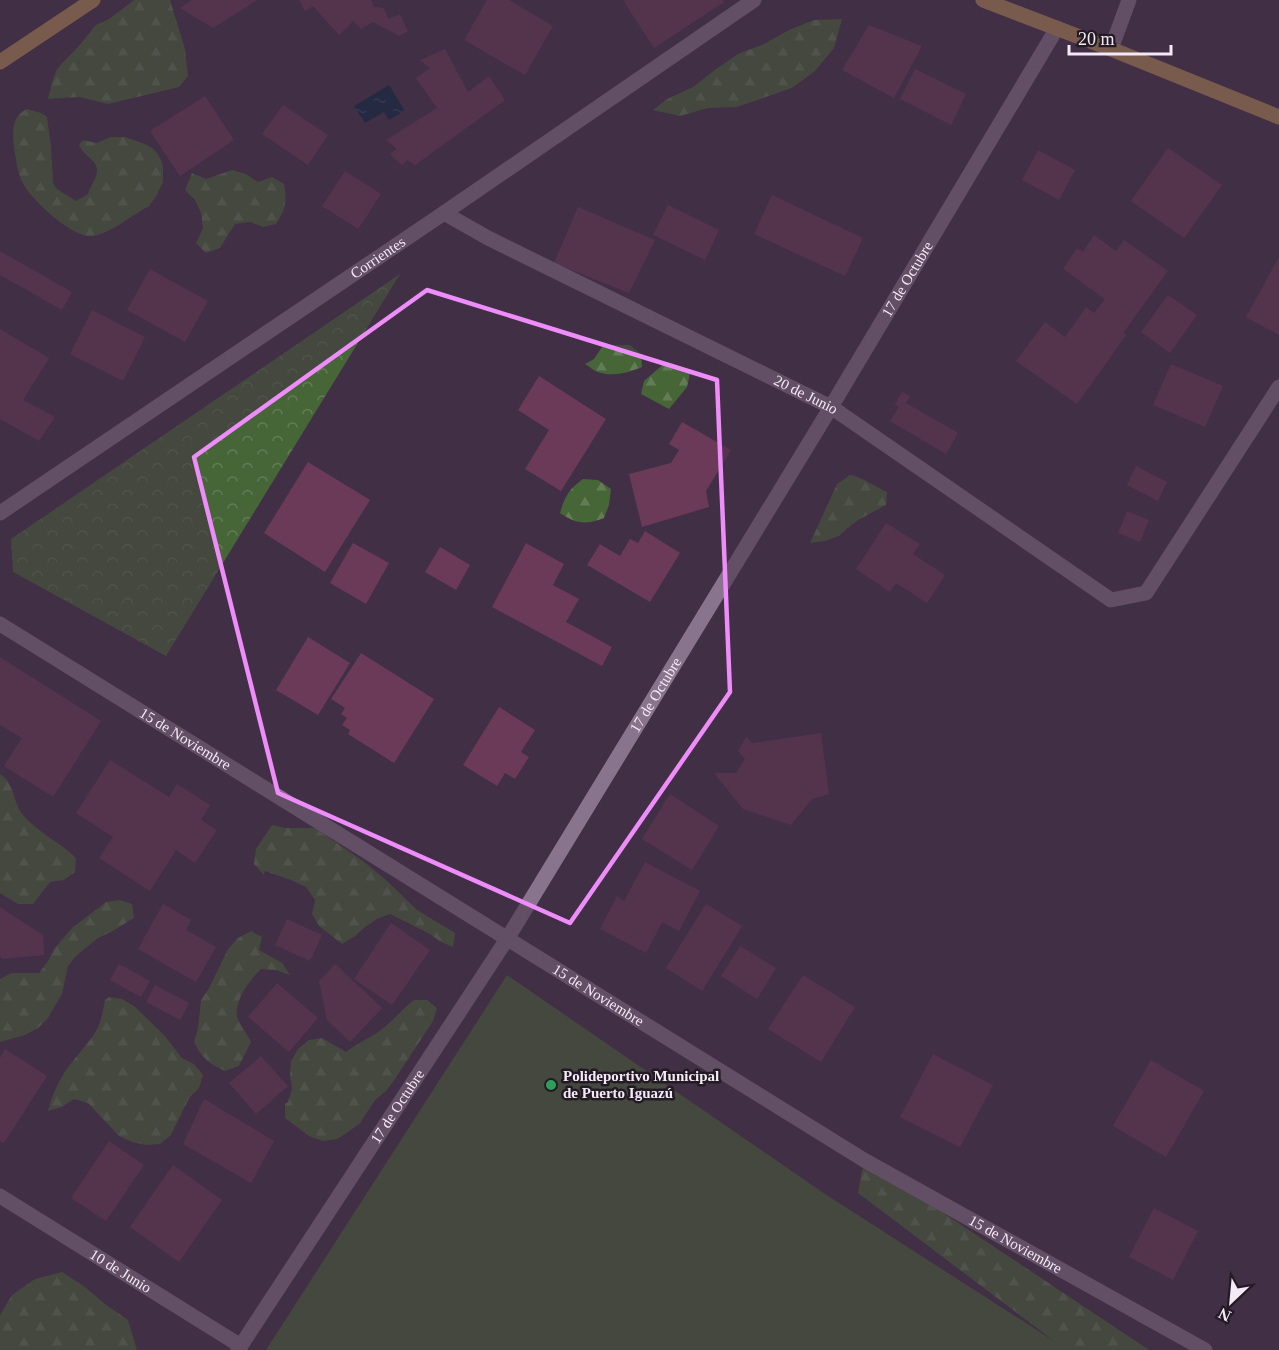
<svg xmlns="http://www.w3.org/2000/svg" width="1279" height="1350" viewBox="0 0 1279 1350" font-family="'Times New Roman',serif">
<defs>
<pattern id="forest-firs" width="22" height="20" patternUnits="userSpaceOnUse" patternTransform="scale(1.5)"><rect width="22" height="20" fill="#476638"/><path d="M5 1l3.5 6h-7zM16 11l3.5 6h-7z" fill="#627c55"/></pattern>
<pattern id="park-crowns" width="20" height="18" patternUnits="userSpaceOnUse" patternTransform="scale(1.5)"><rect width="20" height="18" fill="#476638"/><path d="M2 6a3 3 0 1 1 6 0M12 15a3 3 0 1 1 6 0" fill="none" stroke="#627c55"/></pattern>
<pattern id="water-ripples" width="26" height="14" patternUnits="userSpaceOnUse" patternTransform="scale(1.5)"><rect width="26" height="14" fill="#032440"/><path d="M2 4q2-2 4 0t4 0M15 11q2-2 4 0t4 0" fill="none" stroke="#28445c"/></pattern>
</defs>
<rect width="100%" height="100%" fill="#412f45"/>
<!-- forest -->
<g fill="url(#forest-firs)">
<path d="M 134,0 L 170,0 L 185,49 L 188,76 L 179,87 L 108,104 L 79,97 L 48,99 L 52,82 L 57,69 L 67,58 L 78,47 L 96,25 L 109,19 Z"/>
<path d="M 842,19 L 834,48 L 815,71 L 792,88 L 737,107 L 708,108 L 680,116 L 653,110 L 667,99 L 693,87 L 716,69 L 738,54 L 764,44 L 789,30 L 814,20 Z"/>
<path d="M 27,109 L 41,113 L 47,117 L 51,146 L 53,183 L 57,189 L 76,201 L 88,194 C 90,186 96,180 97,172 C 99,161 83,156 79,145 L 83,140 L 97,143 L 110,137 L 125,137 L 145,144 L 152,148 L 157,153 L 161,160 L 163,167 L 163,182 L 157,195 L 149,206 C 134,214 108,235 92,236 C 72,238 33,201 24,185 C 18,175 17,165 15,154 C 13,138 9,117 27,109 Z"/>
<path d="M 232,170 L 246,174 L 258,182 L 272,177 L 284,184 C 287,201 286,209 276,224 L 263,227 L 250,222 L 235,224 L 220,248 L 206,253 L 196,243 L 203,228 L 201,213 L 195,200 L 185,190 L 192,173 L 206,179 Z"/>
<path d="M 615,345 L 630,345 L 641,354 L 642,367 C 628,373 612,377 598,372 C 594,371 589,366 585,364 L 594,359 L 602,347 Z"/>
<path d="M 666,362 L 678,366 L 690,373 L 687,387 L 669,409 L 641,394 L 644,381 Z"/>
<path d="M 850,475 C 864,478 874,486 887,492 L 886,505 L 860,519 L 850,526 L 839,536 L 825,541 L 810,543 L 837,484 Z"/>
<path d="M 583,479 L 598,480 L 611,489 L 609,505 L 604,518 C 586,525 576,524 560,513 C 565,496 569,489 583,479 Z"/>
<path d="M 0,774 C 14,782 13,803 23,815 C 38,833 60,842 76,858 L 75,872 L 64,880 L 50,882 L 33,904 L 18,904 L 0,893 Z"/>
<path d="M 272,825 L 285,828 L 315,828 L 363,861 L 386,880 L 417,910 L 455,933 L 453,947 L 441,942 L 430,934 L 390,914 L 377,919 L 365,927 L 355,936 L 342,944 L 319,926 L 312,914 L 315,900 L 306,887 L 291,880 L 265,871 L 264,875 L 254,864 L 256,849 Z"/>
<path d="M 120,900 L 132,904 L 134,918 L 111,932 L 98,938 L 76,956 L 68,966 L 62,994 L 48,1018 L 38,1028 L 25,1035 L 0,1042 L 0,979 L 11,973 L 39,973 L 48,961 L 54,949 L 72,928 L 106,902 Z"/>
<path d="M 251,931 L 262,937 L 259,950 L 282,963 L 290,975 L 276,970 L 261,969 C 249,981 235,999 237,1017 C 238,1021 249,1037 251,1042 L 239,1066 L 225,1071 C 208,1063 202,1058 194,1042 L 198,1028 L 201,1000 L 209,988 L 228,949 L 238,938 Z"/>
<path d="M 109,997 L 122,999 L 134,1006 L 164,1035 L 182,1058 L 194,1064 L 203,1075 L 199,1088 L 189,1098 L 171,1135 L 160,1144 L 146,1145 L 132,1142 L 119,1136 L 88,1103 L 74,1099 L 62,1107 L 48,1111 C 52,1094 61,1075 73,1061 C 81,1050 92,1040 98,1027 C 102,1018 103,1009 105,1000 Z"/>
<path d="M 414,1000 L 427,1000 L 437,1008 L 433,1021 L 395,1079 L 386,1091 L 375,1100 L 360,1123 L 348,1132 L 337,1139 L 323,1141 L 309,1136 L 285,1118 L 285,1104 L 288,1102 L 292,1089 L 290,1075 L 291,1061 L 298,1049 L 309,1040 L 322,1038 L 346,1052 C 357,1043 371,1038 382,1029 C 393,1021 402,1009 414,1000 Z"/>
<path d="M 864,1160 L 1149,1350 L 1066,1350 L 858,1193 Z"/>
<path d="M 62,1272 L 85,1287 L 105,1304 L 128,1320 L 137,1350 L 0,1350 L 0,1315 L 12,1295 L 35,1279 Z"/>
</g>
<!-- park -->
<path fill="url(#park-crowns)" d="M 400,274 L 166,656 L 13,572 L 11,539 Z"/>
<!-- garden -->
<path fill="#476638" d="M 507,975 L 825,1194 L 1068,1350 L 266,1350 Z"/>
<!-- water -->
<path fill="url(#water-ripples)" d="M 389,85 L 405,111 L 389,120 L 384,112 L 365,123 L 354,106 Z"/>
<!-- building -->
<g fill="#6a3a58">
<path d="M 192,0 L 257,0 L 213,28 L 180,8 Z"/>
<path d="M 299,0 L 371,0 L 374,7 L 384,8 L 388,19 L 400,14 L 408,31 L 399,36 L 373,22 L 361,29 L 353,21 L 339,35 L 313,6 L 305,11 Z"/>
<path d="M 487,0 L 509,0 L 553,26 L 525,75 L 464,40 Z"/>
<path d="M 623,0 L 722,0 L 724,2 L 654,48 Z"/>
<path d="M 869,25 L 922,46 L 894,98 L 842,70 Z"/>
<path d="M 445,49 L 468,92 L 489,76 L 505,100 L 415,165 L 407,160 L 402,165 L 390,154 L 397,149 L 386,140 L 437,108 L 416,78 L 430,68 L 420,60 Z"/>
<path d="M 915,69 L 966,94 L 951,125 L 900,99 Z"/>
<path d="M 205,96 L 234,140 L 180,176 L 150,131 Z"/>
<path d="M 283,105 L 328,135 L 308,165 L 262,134 Z"/>
<path d="M 1168,148 L 1222,185 L 1184,238 L 1131,201 Z"/>
<path d="M 1038,150 L 1075,170 L 1059,200 L 1022,180 Z"/>
<path d="M 345,171 L 381,194 L 358,229 L 322,206 Z"/>
<path d="M 772,195 L 863,238 L 845,276 L 754,234 Z"/>
<path d="M 668,205 L 719,230 L 705,260 L 653,235 Z"/>
<path d="M 578,207 L 655,240 L 629,293 L 554,263 Z"/>
<path d="M 1094,235 L 1116,251 L 1124,240 L 1168,271 L 1123,333 L 1126,335 L 1077,404 L 1016,361 L 1045,322 L 1065,337 L 1086,307 L 1094,313 L 1105,299 L 1063,269 L 1077,248 L 1083,252 Z"/>
<path d="M 0,251 L 72,292 L 62,310 L 0,275 Z"/>
<path d="M 1279,257 L 1279,335 L 1246,317 Z"/>
<path d="M 150,269 L 208,301 L 185,342 L 127,310 Z"/>
<path d="M 1168,295 L 1197,315 L 1170,353 L 1141,332 Z"/>
<path d="M 92,310 L 145,337 L 123,381 L 70,354 Z"/>
<path d="M 0,329 L 49,358 L 23,400 L 55,417 L 39,441 L 0,419 Z"/>
<path d="M 1171,364 L 1223,386 L 1205,427 L 1153,405 Z"/>
<path d="M 539,376 L 606,419 L 561,491 L 525,469 L 549,430 L 518,410 Z"/>
<path d="M 902,392 L 910,396 L 906,403 L 958,433 L 946,454 L 890,421 L 899,407 L 895,404 Z"/>
<path d="M 682,422 L 731,450 L 706,491 L 709,507 L 642,527 L 629,474 L 671,463 L 679,450 L 669,444 Z"/>
<path d="M 308,462 L 370,500 L 325,572 L 264,533 Z"/>
<path d="M 1136,466 L 1167,482 L 1158,501 L 1127,485 Z"/>
<path d="M 1127,511 L 1149,520 L 1140,542 L 1118,533 Z"/>
<path d="M 886,523 L 920,544 L 913,554 L 945,575 L 927,603 L 896,583 L 890,592 L 856,569 Z"/>
<path d="M 645,531 L 680,553 L 650,602 L 587,565 L 600,544 L 620,556 L 630,539 L 638,543 Z"/>
<path d="M 353,543 L 389,563 L 366,604 L 330,583 Z"/>
<path d="M 526,543 L 564,564 L 553,585 L 579,599 L 566,622 L 612,647 L 602,666 L 492,607 Z"/>
<path d="M 440,547 L 470,565 L 456,590 L 425,572 Z"/>
<path d="M 308,637 L 350,663 L 318,715 L 276,690 Z"/>
<path d="M 361,653 L 434,699 L 394,763 L 348,734 L 350,730 L 342,725 L 347,718 L 341,714 L 345,708 L 331,699 Z"/>
<path d="M 0,657 L 101,721 L 53,797 L 4,766 L 22,738 L 0,725 Z"/>
<path d="M 499,707 L 535,730 L 521,752 L 529,757 L 515,779 L 505,773 L 497,786 L 463,765 Z"/>
<path d="M 821,733 L 829,794 L 812,799 L 791,825 L 743,809 L 714,773 L 736,773 L 745,759 L 738,751 L 746,737 L 753,743 Z"/>
<path d="M 110,760 L 169,797 L 177,784 L 210,805 L 201,820 L 217,830 L 195,863 L 176,850 L 150,891 L 99,858 L 113,837 L 76,813 Z"/>
<path d="M 670,794 L 719,826 L 692,870 L 642,839 Z"/>
<path d="M 645,862 L 700,891 L 679,931 L 662,922 L 646,953 L 600,929 L 617,896 L 624,901 Z"/>
<path d="M 163,904 L 191,920 L 186,930 L 216,947 L 196,982 L 138,949 Z"/>
<path d="M 706,904 L 742,926 L 702,991 L 666,968 Z"/>
<path d="M 0,907 L 43,935 L 44,955 L 2,959 L 0,955 Z"/>
<path d="M 287,919 L 322,935 L 310,961 L 275,945 Z"/>
<path d="M 391,923 L 430,950 L 392,1005 L 354,979 Z"/>
<path d="M 740,946 L 776,968 L 757,999 L 721,976 Z"/>
<path d="M 119,964 L 150,981 L 141,997 L 110,980 Z"/>
<path d="M 335,964 L 382,1008 L 350,1042 L 327,1020 L 319,981 Z"/>
<path d="M 803,975 L 855,1007 L 821,1062 L 768,1029 Z"/>
<path d="M 277,983 L 318,1018 L 289,1052 L 248,1017 Z"/>
<path d="M 155,985 L 189,1003 L 180,1020 L 146,1002 Z"/>
<path d="M 5,1049 L 47,1076 L 4,1143 L 0,1141 L 0,1058 Z"/>
<path d="M 933,1054 L 993,1085 L 960,1147 L 900,1117 Z"/>
<path d="M 261,1056 L 288,1086 L 256,1114 L 229,1083 Z"/>
<path d="M 1151,1060 L 1204,1091 L 1166,1157 L 1113,1126 Z"/>
<path d="M 204,1099 L 274,1141 L 251,1183 L 183,1144 Z"/>
<path d="M 109,1141 L 144,1165 L 106,1221 L 71,1198 Z"/>
<path d="M 173,1165 L 222,1200 L 179,1262 L 130,1227 Z"/>
<path d="M 1154,1208 L 1198,1231 L 1173,1280 L 1129,1257 Z"/>
</g>
<g fill="none" stroke-linecap="round" stroke-linejoin="round">
<!-- minor -->
<g stroke="#89748d" stroke-width="15">
<path d="M 1111,49 L 1129,0"/>
<path id="s1" d="M 444,213 L 488,238 L 831,407 L 1111,600 L 1146,593 L 1279,387"/>
<path id="s2" d="M 0,513 L 444,213 L 754,0"/>
<path id="s3" d="M 0,624 L 864,1160 L 1205,1350"/>
<path id="s4" d="M 0,1196 L 241,1346"/>
<path id="s5" d="M 238,1350 L 507,939 L 831,407 L 1057,28"/>
</g>
<!-- major -->
<g stroke="#bc915a" stroke-width="15">
<path d="M 983,0 L 1111,49 L 1279,117"/>
<path d="M 0,62 L 93,0"/>
</g>
</g>
<!-- marked area -->
<path d="M0 0H1279V1350H0ZM 427,290 L 717,380 L 730,692 L 570,923 L 278,793 L 194,457 Z" fill="#412f45" fill-opacity=".55" fill-rule="evenodd"/>
<path fill="none" stroke="#ee8cf9" stroke-width="4.5" stroke-linejoin="round" d="M 427,290 L 717,380 L 730,692 L 570,923 L 278,793 L 194,457 Z"/>
<!-- markers -->
<circle fill="#2e9e5b" stroke="#231b24" stroke-width="2" cx="551" cy="1085" r="6"/>
<g text-anchor="middle" dominant-baseline="central" stroke-width="5" stroke-linejoin="round" paint-order="stroke">
<!-- street labels -->
<g font-size="15" fill="#f4e9f6" stroke="#231b24">
<text stroke="none"><textPath href="#s2" startOffset="456">Corrientes</textPath></text>
<text stroke="none"><textPath href="#s5" startOffset="1263">17 de Octubre</textPath></text>
<text stroke="none"><textPath href="#s1" startOffset="405">20 de Junio</textPath></text>
<text stroke="none"><textPath href="#s5" startOffset="777">17 de Octubre</textPath></text>
<text stroke="none"><textPath href="#s3" startOffset="218">15 de Noviembre</textPath></text>
<text stroke="none"><textPath href="#s3" startOffset="704">15 de Noviembre</textPath></text>
<text stroke="none"><textPath href="#s5" startOffset="291">17 de Octubre</textPath></text>
<text stroke="none"><textPath href="#s3" startOffset="1190">15 de Noviembre</textPath></text>
<text stroke="none"><textPath href="#s4" startOffset="142">10 de Junio</textPath></text>
</g>
<!-- poi labels -->
<g font-size="15" font-weight="bold" fill="#f4e9f6" stroke="#231b24" text-anchor="start">
<text x="563" y="1076">Polideportivo Municipal<tspan x="563" dy="17">de Puerto Iguazú</tspan></text>
</g>
</g>
<!-- north arrow -->
<g transform="translate(1231 1302) rotate(206)" stroke="#231b24" stroke-width="4.5" paint-order="stroke">
<path d="M0-4.5L10 22L0 15L-10 22Z" fill="#f4e9f6"/>
<text y="-9" font-size="16" font-weight="bold" text-anchor="middle" fill="#f4e9f6">N</text>
</g>
<!-- scale -->
<path d="M1069 45v9h102v-9" fill="none" stroke="#f4e9f6" stroke-width="3"/>
<text x="1078" y="45" font-size="18" fill="#f4e9f6" stroke="#231b24" stroke-width="4.5" paint-order="stroke">20 m</text>
</svg>
